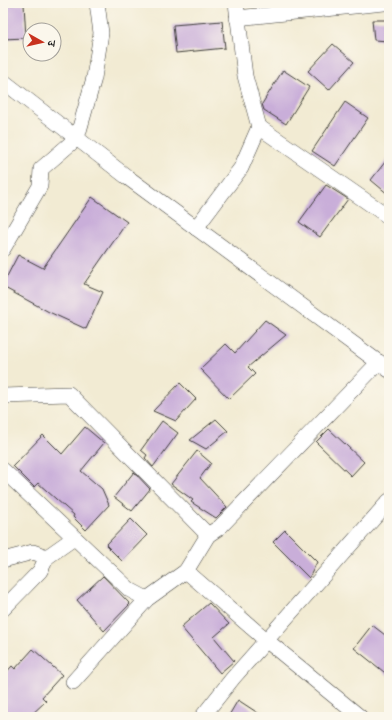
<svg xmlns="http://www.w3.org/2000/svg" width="392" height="720" viewBox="0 0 392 720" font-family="'Gentium Book Plus','Noto Serif Devanagari',serif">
<rect width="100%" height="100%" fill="#fbf7ec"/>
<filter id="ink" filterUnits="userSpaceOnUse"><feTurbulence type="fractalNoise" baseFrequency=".025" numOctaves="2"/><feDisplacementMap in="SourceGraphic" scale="8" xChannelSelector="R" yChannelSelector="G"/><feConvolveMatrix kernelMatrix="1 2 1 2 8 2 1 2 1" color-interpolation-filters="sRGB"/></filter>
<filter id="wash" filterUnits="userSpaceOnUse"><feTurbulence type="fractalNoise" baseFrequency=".012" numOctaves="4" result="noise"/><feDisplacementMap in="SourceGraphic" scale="16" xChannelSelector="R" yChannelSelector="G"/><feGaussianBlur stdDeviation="0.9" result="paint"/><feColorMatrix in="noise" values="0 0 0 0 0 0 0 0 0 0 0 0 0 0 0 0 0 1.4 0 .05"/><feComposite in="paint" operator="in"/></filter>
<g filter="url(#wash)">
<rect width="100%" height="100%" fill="#f2ebd3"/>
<g id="blocks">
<!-- building -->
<g fill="#c9aed9">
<path d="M 24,4 L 26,38 L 3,39 L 3,5 Z"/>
<path d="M 372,20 L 389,20 L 389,41 L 374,40 Z"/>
<path d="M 222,21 L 225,48 L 176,53 L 173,25 Z"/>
<path d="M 333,44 L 354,62 L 329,90 L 308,71 Z"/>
<path d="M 283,70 L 309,87 L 286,124 L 264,110 L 262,104 Z"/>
<path d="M 345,102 L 368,118 L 335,166 L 312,151 Z"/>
<path d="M 389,157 L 389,195 L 371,180 Z"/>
<path d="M 326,185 L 348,199 L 320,237 L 299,222 Z"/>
<path d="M 92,197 L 127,222 L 84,284 L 103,292 L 86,329 L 49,312 L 3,287 L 3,284 L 18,255 L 43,268 Z"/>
<path d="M 265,320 L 286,335 L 248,367 L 255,374 L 229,399 L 200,369 L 226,344 L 235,353 Z"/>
<path d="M 180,383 L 196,399 L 176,421 L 153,411 Z"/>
<path d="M 216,419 L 228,431 L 206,449 L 190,440 Z"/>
<path d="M 162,421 L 178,433 L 153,467 L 145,458 L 147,455 L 141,450 Z"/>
<path d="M 85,427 L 104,443 L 81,471 L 102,489 L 109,505 L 86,530 L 73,517 L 74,515 L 38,483 L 34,487 L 13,466 L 43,435 L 62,454 Z"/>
<path d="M 329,429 L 364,462 L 351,476 L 316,442 Z"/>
<path d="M 197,451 L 211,463 L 200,478 L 227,507 L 216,518 L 191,502 L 193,500 L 171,484 Z"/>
<path d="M 134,472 L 150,489 L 132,511 L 114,497 Z"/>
<path d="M 131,519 L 147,535 L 122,561 L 106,545 Z"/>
<path d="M 285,530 L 317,562 L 309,578 L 273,542 Z"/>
<path d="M 103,576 L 130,604 L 104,631 L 77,600 Z"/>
<path d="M 209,603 L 229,624 L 214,637 L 234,661 L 220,673 L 181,627 Z"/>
<path d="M 372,625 L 389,638 L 389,676 L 354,648 Z"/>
<path d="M 33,649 L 62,675 L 42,697 L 46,701 L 29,717 L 3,717 L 3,676 L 12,666 L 15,669 Z"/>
<path d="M 238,700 L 264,717 L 228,717 Z"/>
</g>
</g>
</g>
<g filter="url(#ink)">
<use href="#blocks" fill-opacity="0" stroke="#3c3b37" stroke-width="1"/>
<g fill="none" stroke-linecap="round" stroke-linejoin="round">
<!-- street casing -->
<g stroke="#3c3b37" stroke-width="16">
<g id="street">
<path d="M 237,18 L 384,3"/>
<path d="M 3,81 L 127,177 L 389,370"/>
<path d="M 259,127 L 389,217"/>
<path d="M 196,228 L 241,168 L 259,127 L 245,76 L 236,3"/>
<path d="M 3,249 L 40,186 L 41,169 L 77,138 L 94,78 L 101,33 L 97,3"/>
<path d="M 3,396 L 69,394 L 208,535"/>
<path d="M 3,470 L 130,590 L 147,599"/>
<path d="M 3,560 L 33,552 L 47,557"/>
<path d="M 186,571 L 266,640 L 360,717"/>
<path d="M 3,609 L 40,571 L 47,557 L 74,538"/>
<path d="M 73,682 L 147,599 L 186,571 L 208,535 L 220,527 L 379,362"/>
<path d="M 202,717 L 233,678 L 389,501"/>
</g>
</g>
<!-- street -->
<use href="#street" stroke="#fff" stroke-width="15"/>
</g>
</g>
<!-- margin -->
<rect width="392" height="720" fill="none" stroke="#fbf7ec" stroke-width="16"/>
<!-- north arrow -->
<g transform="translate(42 42) rotate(98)"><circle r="19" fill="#fbf7ec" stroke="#a29f99"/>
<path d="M0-3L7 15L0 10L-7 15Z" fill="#c8321e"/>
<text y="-6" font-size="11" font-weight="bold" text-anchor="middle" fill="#1c1c1c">उ</text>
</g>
</svg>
